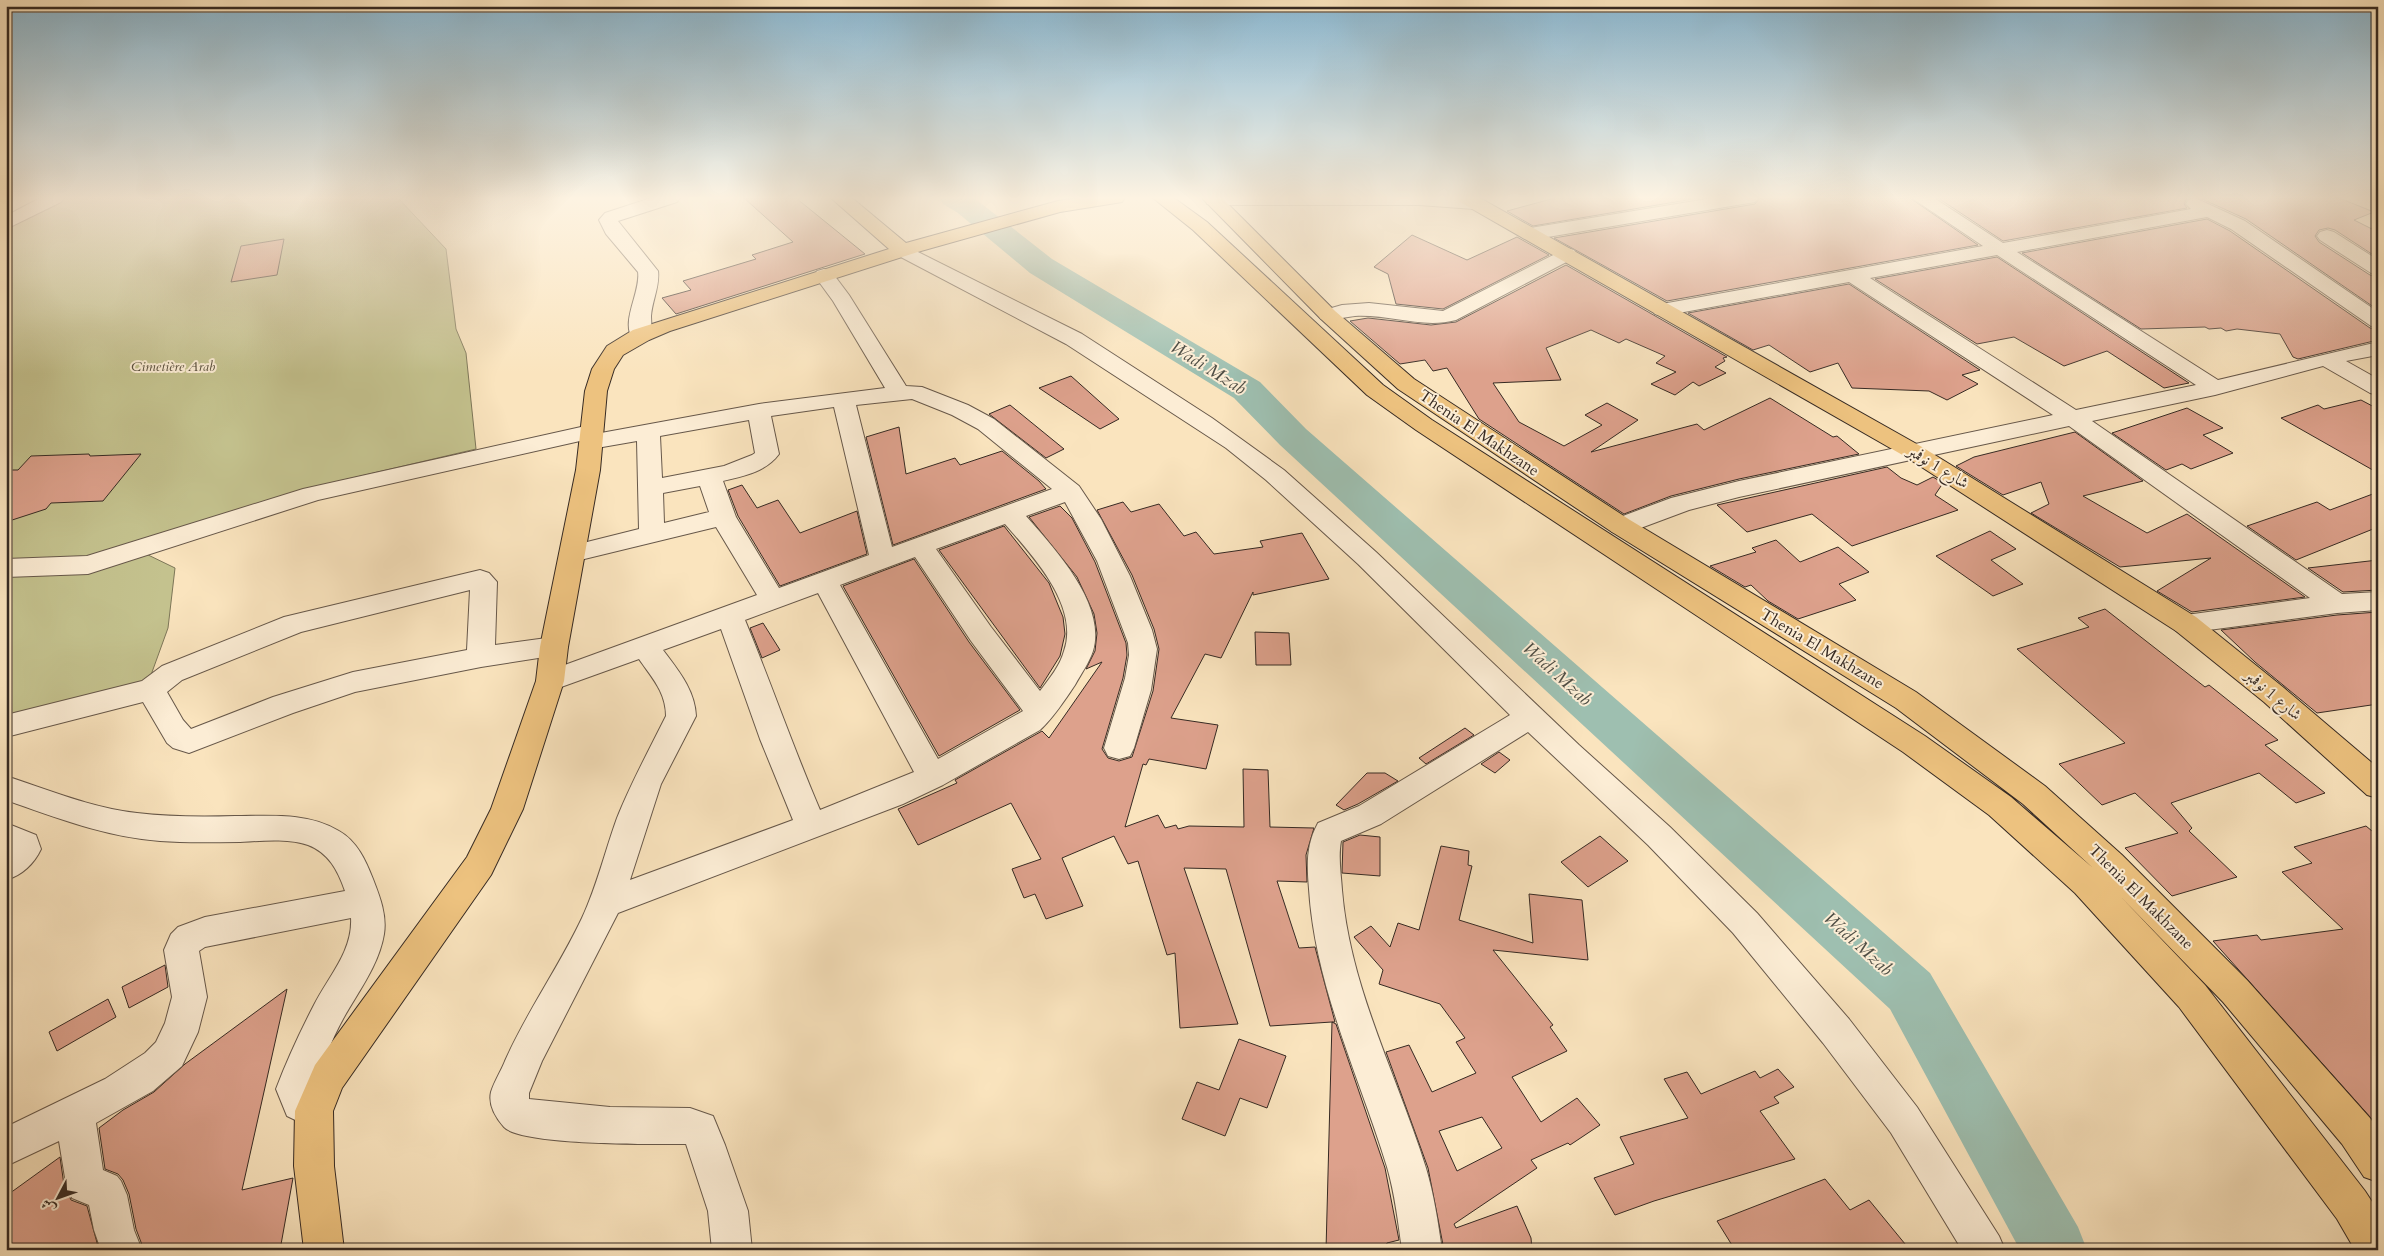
<svg xmlns="http://www.w3.org/2000/svg" width="2384" height="1256" viewBox="0 0 2384 1256" font-family="Cardo,Amiri,serif">
<rect width="100%" height="100%" fill="#fae4be"/>
<filter id="stains"><feTurbulence type="fractalNoise" baseFrequency=".004" numOctaves="4"/><feColorMatrix values="0 0 0 0 .2 0 0 0 0 .09 0 0 0 0 .02 0 0 0 .5 -.17"/></filter>
<radialGradient id="worn" r=".72"><stop offset=".6" stop-color="#630" stop-opacity="0"/><stop offset="1" stop-color="#630" stop-opacity=".3"/></radialGradient>
<!-- green -->
<path fill="#c4c28e" stroke="#7d7658" d="M 55,198 L 399,199 L 446,249 L 456,329 L 466,353 L 476,449 L 335,482 L 142,552 L 175,568 L 168,628 L 147,686 L 6,722 L 6,223 Z"/>
<g fill="none" stroke-linecap="round" stroke-linejoin="round">
<!-- river -->
<path fill="#9ebfb0" fill-rule="evenodd" d="M 939,198 L 974,198 L 978,201 L 1052,259 L 1260,382 L 1306,429 L 1930,973 L 2078,1227 L 2087,1250 L 2020,1250 L 1890,1009 L 1280,445 L 1234,398 L 1030,273 L 958,213 L 943,204 Z"/>
</g>
<!-- building -->
<g fill="#dda18c" stroke="#362a23" fill-rule="evenodd">
<path d="M 744,198 L 796,198 L 865,254 L 676,314 L 662,298 L 691,290 L 683,281 L 756,259 L 752,255 L 793,242 Z"/>
<path d="M 1555,198 L 1699,198 L 1533,226 L 1507,211 Z"/>
<path d="M 1760,198 L 1910,198 L 1978,245 L 1667,301 L 1554,238 L 1755,204 Z"/>
<path d="M 1938,198 L 2187,198 L 2184,204 L 2187,208 L 2003,241 Z"/>
<path d="M 2200,198 L 2339,198 L 2374,212 L 2354,220 L 2378,232 L 2378,258 L 2335,230 L 2328,228 L 2319,230 L 2315,236 L 2319,242 L 2370,275 L 2378,277 L 2378,310 L 2246,219 Z"/>
<path d="M 2207,219 L 2230,231 L 2370,328 L 2378,330 L 2378,340 L 2298,359 L 2293,357 L 2280,334 L 2237,329 L 2226,331 L 2221,328 L 2209,329 L 2205,327 L 2141,329 L 2022,253 Z"/>
<path d="M 1412,235 L 1467,260 L 1517,237 L 1549,255 L 1443,309 L 1396,304 L 1388,274 L 1374,267 Z"/>
<path d="M 284,239 L 277,275 L 231,282 L 241,246 Z"/>
<path d="M 1997,257 L 2189,383 L 2164,388 L 2107,351 L 2064,366 L 2014,337 L 1977,344 L 1875,279 Z"/>
<path d="M 1566,265 L 1727,357 L 1723,358 L 1725,361 L 1715,367 L 1726,373 L 1699,386 L 1693,382 L 1675,395 L 1651,384 L 1676,372 L 1656,363 L 1665,356 L 1626,339 L 1619,343 L 1591,330 L 1546,348 L 1561,380 L 1493,383 L 1519,422 L 1564,446 L 1602,425 L 1585,415 L 1607,403 L 1638,420 L 1591,452 L 1697,424 L 1704,430 L 1770,398 L 1833,437 L 1837,436 L 1859,454 L 1739,479 L 1671,496 L 1624,514 L 1479,419 L 1447,368 L 1433,371 L 1425,360 L 1400,364 L 1350,321 L 1368,318 L 1431,325 L 1456,322 Z"/>
<path d="M 1849,284 L 1980,370 L 1962,375 L 1978,384 L 1947,400 L 1929,391 L 1852,388 L 1838,363 L 1810,372 L 1769,345 L 1753,350 L 1688,313 Z"/>
<path d="M 1071,376 L 1119,419 L 1100,429 L 1039,388 Z"/>
<path d="M 2361,400 L 2378,409 L 2378,473 L 2281,418 L 2318,405 L 2324,409 Z"/>
<path d="M 1010,405 L 1064,449 L 1046,458 L 989,414 Z"/>
<path d="M 2187,408 L 2223,428 L 2203,435 L 2233,453 L 2191,469 L 2182,464 L 2166,470 L 2112,433 Z"/>
<path d="M 899,427 L 906,474 L 955,458 L 960,465 L 1002,451 L 1039,481 L 1046,489 L 893,545 L 866,437 Z"/>
<path d="M 2075,432 L 2143,481 L 2083,496 L 2147,533 L 2187,514 L 2305,597 L 2192,612 L 2157,591 L 2211,558 L 2120,567 L 2031,513 L 2049,504 L 2041,482 L 2003,495 L 1956,466 L 1974,457 Z"/>
<path d="M 89,454 L 90,456 L 141,454 L 103,501 L 51,503 L 46,509 L 6,522 L 6,470 L 18,470 L 31,456 Z"/>
<path d="M 1887,467 L 1901,478 L 1917,485 L 1933,477 L 1943,483 L 1935,495 L 1958,510 L 1852,546 L 1812,514 L 1747,532 L 1717,505 Z"/>
<path d="M 742,485 L 757,508 L 778,500 L 800,533 L 857,511 L 867,554 L 780,586 L 738,516 L 728,490 Z"/>
<path d="M 2378,492 L 2378,527 L 2296,560 L 2247,526 L 2317,502 L 2330,510 Z"/>
<path d="M 1123,502 L 1131,512 L 1159,504 L 1184,536 L 1196,532 L 1214,554 L 1263,547 L 1260,541 L 1302,533 L 1329,579 L 1253,595 L 1253,592 L 1221,658 L 1205,654 L 1171,718 L 1218,725 L 1206,769 L 1149,759 L 1146,765 L 1143,764 L 1125,827 L 1158,815 L 1165,828 L 1176,825 L 1178,829 L 1189,826 L 1244,827 L 1243,769 L 1268,770 L 1270,827 L 1314,828 L 1306,855 L 1307,882 L 1277,881 L 1299,948 L 1315,947 L 1335,1022 L 1332,1022 L 1336,1024 L 1385,1168 L 1399,1240 L 1387,1243 L 1384,1250 L 1326,1250 L 1332,1022 L 1270,1026 L 1226,869 L 1184,868 L 1238,1024 L 1180,1028 L 1175,953 L 1167,955 L 1138,861 L 1128,864 L 1114,836 L 1062,858 L 1083,906 L 1046,919 L 1035,894 L 1024,898 L 1012,869 L 1041,859 L 1011,803 L 918,845 L 898,809 L 957,783 L 955,780 L 1042,731 L 1049,738 L 1102,662 L 1086,669 L 1095,651 L 1097,633 L 1094,614 L 1077,577 L 1029,517 L 1060,506 L 1072,518 L 1095,562 L 1126,643 L 1127,655 L 1123,678 L 1102,749 L 1108,758 L 1119,761 L 1132,757 L 1153,691 L 1159,649 L 1154,629 L 1132,575 L 1097,510 Z"/>
<path d="M 1004,526 L 1049,583 L 1063,617 L 1065,634 L 1060,656 L 1040,688 L 939,550 Z"/>
<path d="M 1990,531 L 2016,549 L 1991,560 L 2023,584 L 1993,596 L 1936,556 Z"/>
<path d="M 1776,540 L 1800,562 L 1838,547 L 1869,572 L 1839,584 L 1856,600 L 1798,619 L 1768,601 L 1751,585 L 1745,587 L 1710,566 L 1756,552 L 1752,548 Z"/>
<path d="M 914,559 L 969,642 L 1020,710 L 939,756 L 843,586 Z"/>
<path d="M 2378,560 L 2378,590 L 2343,592 L 2308,568 Z"/>
<path d="M 2105,609 L 2205,687 L 2209,685 L 2278,740 L 2265,745 L 2325,793 L 2296,803 L 2259,773 L 2171,803 L 2192,828 L 2189,831 L 2237,877 L 2172,896 L 2125,848 L 2178,833 L 2135,793 L 2102,805 L 2059,764 L 2125,743 L 2017,649 L 2089,627 L 2078,618 Z"/>
<path d="M 2378,612 L 2378,704 L 2317,713 L 2255,662 L 2221,630 L 2337,615 Z"/>
<path d="M 763,623 L 780,650 L 762,658 L 750,628 Z"/>
<path d="M 1255,632 L 1289,633 L 1291,665 L 1256,665 Z"/>
<path d="M 1465,728 L 1474,735 L 1426,764 L 1419,758 Z"/>
<path d="M 1499,752 L 1510,760 L 1495,773 L 1481,764 Z"/>
<path d="M 1367,773 L 1385,773 L 1398,781 L 1358,804 L 1344,810 L 1336,805 Z"/>
<path d="M 2366,826 L 2378,836 L 2378,1126 L 2213,941 L 2257,935 L 2261,940 L 2343,929 L 2282,872 L 2312,863 L 2294,847 Z"/>
<path d="M 1360,835 L 1380,837 L 1380,876 L 1342,873 L 1343,842 Z"/>
<path d="M 1600,836 L 1628,861 L 1588,887 L 1561,862 Z"/>
<path d="M 1441,846 L 1469,851 L 1468,865 L 1472,866 L 1459,920 L 1533,943 L 1529,894 L 1582,900 L 1588,960 L 1493,950 L 1553,1025 L 1550,1027 L 1567,1051 L 1512,1077 L 1541,1122 L 1577,1098 L 1600,1125 L 1570,1145 L 1568,1143 L 1531,1160 L 1537,1168 L 1454,1224 L 1456,1228 L 1517,1206 L 1531,1238 L 1532,1250 L 1444,1250 L 1428,1168 L 1386,1052 L 1409,1045 L 1432,1092 L 1476,1073 L 1456,1042 L 1465,1038 L 1440,1004 L 1379,984 L 1383,970 L 1354,937 L 1371,926 L 1390,947 L 1398,923 L 1419,930 ZM 1482,1117 L 1502,1148 L 1457,1171 L 1439,1131 Z"/>
<path d="M 165,965 L 168,987 L 129,1008 L 122,987 Z"/>
<path d="M 287,989 L 242,1190 L 293,1178 L 280,1250 L 144,1250 L 136,1229 L 129,1194 L 123,1180 L 118,1174 L 105,1169 L 99,1128 L 123,1110 L 154,1092 L 185,1064 Z"/>
<path d="M 108,999 L 116,1017 L 57,1051 L 49,1032 Z"/>
<path d="M 1239,1039 L 1286,1056 L 1267,1108 L 1240,1098 L 1225,1136 L 1182,1119 L 1197,1082 L 1219,1090 Z"/>
<path d="M 1778,1069 L 1794,1087 L 1774,1097 L 1779,1103 L 1760,1111 L 1795,1159 L 1654,1201 L 1615,1215 L 1594,1178 L 1634,1164 L 1620,1137 L 1688,1118 L 1664,1079 L 1687,1072 L 1701,1094 L 1755,1071 L 1760,1078 Z"/>
<path d="M 60,1157 L 64,1185 L 71,1200 L 87,1206 L 99,1250 L 6,1250 L 6,1196 Z"/>
<path d="M 1825,1179 L 1850,1210 L 1869,1200 L 1910,1250 L 1735,1250 L 1717,1221 Z"/>
</g>
<g fill="none" stroke-linecap="round" stroke-linejoin="round">
<!-- minor casing -->
<g stroke="#67584a" stroke-width="2">
<g id="minor">
<path d="M 40,198 L 64,198 L 61,202 L 6,229 L 6,216 Z"/>
<path d="M 651,198 L 680,198 L 677,202 L 618,221 L 658,271 C 660,286 652,301 651,316 C 651,324 653,332 649,340 L 641,341 L 633,340 C 620,321 641,292 638,272 L 606,234 L 599,220 L 605,213 Z"/>
<path d="M 1205,198 L 1478,198 L 1483,203 L 1481,207 L 1474,209 L 1419,205 L 1213,205 L 1207,204 Z"/>
<path d="M 1713,198 L 1758,198 L 1755,202 L 1749,203 L 1530,240 L 1523,238 L 1520,234 L 1523,230 L 1530,228 Z"/>
<path d="M 1912,198 L 1934,198 L 2003,243 L 2191,209 L 2186,204 L 2188,200 L 2195,198 L 2245,221 L 2378,312 L 2378,328 L 2371,326 L 2231,229 L 2207,217 L 2017,252 L 2218,380 L 2378,342 L 2378,355 L 2346,361 L 2378,379 L 2378,395 L 2370,393 L 2323,366 L 2215,395 L 2092,421 L 2342,594 L 2378,592 L 2378,610 L 2337,613 L 2186,633 L 2176,631 L 2172,624 L 2176,617 L 2186,615 L 2310,598 L 2069,426 L 1739,497 L 1689,510 L 1630,532 L 1621,534 L 1612,532 L 1608,526 L 1612,520 L 1671,498 L 1739,481 L 2053,415 L 1849,282 L 1662,316 L 1655,314 L 1652,310 L 1655,306 L 1662,304 L 1983,246 ZM 1997,255 L 2196,385 L 2076,410 L 1870,278 Z"/>
<path d="M 2327,230 L 2334,232 L 2378,260 L 2378,275 L 2371,273 L 2320,240 L 2317,236 L 2320,232 Z"/>
<path d="M 904,245 L 1082,334 L 1212,418 L 1284,470 L 1376,552 L 1579,745 L 1670,827 L 1757,913 L 1849,1019 L 1917,1107 L 1999,1236 L 2005,1250 L 1962,1250 L 1891,1133 L 1823,1043 L 1733,933 L 1648,845 L 1528,732 L 1381,824 L 1341,841 C 1338,857 1341,874 1342,890 C 1350,988 1397,1075 1426,1168 C 1434,1195 1438,1222 1442,1250 L 1402,1250 C 1398,1222 1395,1194 1387,1167 C 1359,1075 1315,987 1309,889 C 1307,865 1306,845 1318,823 L 1359,806 L 1510,715 L 1358,564 L 1266,480 L 1226,448 L 1066,344 L 897,255 L 894,251 L 897,247 Z"/>
<path d="M 1567,248 L 1574,250 L 1577,254 L 1574,258 L 1456,320 C 1423,329 1389,314 1355,316 C 1343,317 1332,322 1321,319 L 1318,315 L 1321,311 L 1342,305 L 1369,303 L 1443,311 Z"/>
<path d="M 824,269 L 831,271 L 849,295 L 906,386 L 922,387 L 968,405 L 994,419 L 1079,486 L 1101,519 L 1130,576 L 1152,630 L 1157,649 L 1151,690 L 1134,748 L 1130,756 L 1119,759 L 1108,756 L 1104,748 L 1125,678 L 1129,655 L 1128,643 L 1097,561 L 1065,502 L 1026,516 C 1054,548 1107,604 1093,651 C 1089,663 1081,674 1075,685 C 1064,701 1054,717 1040,730 L 943,785 L 903,804 L 618,913 L 542,1061 L 529,1093 L 529,1099 L 610,1107 L 690,1108 L 713,1116 L 725,1145 L 748,1211 L 752,1250 L 712,1250 L 708,1211 L 686,1144 C 656,1144 521,1146 504,1127 C 496,1118 488,1105 491,1092 C 494,1082 501,1071 505,1061 C 527,1011 559,967 582,918 C 597,886 605,851 617,818 C 631,783 649,750 666,716 C 666,692 652,678 639,659 L 550,691 L 540,688 L 536,681 L 540,674 L 757,595 L 716,527 L 572,562 L 563,560 L 559,554 L 563,548 L 639,529 L 637,441 L 591,449 L 583,447 L 580,441 L 318,500 L 88,574 L 6,577 L 6,559 L 87,556 L 303,489 L 590,425 L 598,427 L 601,433 L 759,404 L 885,388 L 833,301 L 814,275 L 817,271 ZM 912,399 L 952,415 L 978,429 L 1052,489 L 892,547 L 856,405 ZM 834,407 L 869,555 L 779,588 L 736,517 L 723,481 C 743,476 766,472 779,454 L 771,416 ZM 749,420 L 755,453 L 752,455 L 724,466 L 662,478 L 660,436 ZM 700,486 L 709,512 L 664,523 L 663,493 ZM 1005,524 C 1032,555 1080,606 1064,651 C 1060,666 1049,679 1040,691 L 991,627 L 936,549 ZM 915,557 L 971,641 L 1023,711 L 938,759 L 840,585 ZM 818,593 L 914,772 L 820,810 C 793,747 771,683 745,620 ZM 721,629 L 760,739 L 793,820 L 630,880 L 661,784 L 696,716 C 695,690 678,670 663,650 Z"/>
<path d="M 480,570 L 489,573 L 497,582 L 495,645 L 554,637 L 564,640 L 568,647 L 564,654 L 481,667 L 355,692 L 293,713 L 189,753 L 173,748 L 167,743 L 143,702 L 6,737 L 6,715 L 142,681 L 162,666 L 284,617 ZM 470,590 L 467,650 L 353,672 L 273,697 L 191,729 L 183,720 L 167,692 L 182,680 L 301,632 Z"/>
<path d="M 6,776 C 49,790 92,808 137,813 C 170,817 203,817 235,816 C 270,816 308,812 339,831 C 357,841 366,861 373,879 C 380,897 387,915 384,934 C 379,965 358,992 343,1019 C 331,1041 322,1065 314,1089 L 316,1093 L 327,1098 L 333,1111 L 327,1124 L 314,1129 L 287,1116 L 276,1089 C 287,1060 300,1032 314,1005 C 328,977 353,951 351,918 L 205,947 L 199,951 L 207,997 L 198,1032 L 182,1066 L 153,1091 L 96,1123 L 103,1170 L 117,1176 L 121,1181 L 127,1195 L 134,1230 L 142,1250 L 101,1250 L 94,1230 L 89,1205 L 72,1198 L 66,1184 L 59,1141 L 6,1166 L 6,1127 L 105,1079 L 145,1053 L 156,1042 L 165,1023 L 172,997 L 164,950 L 171,934 L 178,927 L 205,917 L 345,891 C 338,871 329,853 308,845 C 287,838 261,841 240,842 C 213,842 187,843 160,841 C 106,837 57,818 6,800 Z"/>
<path d="M 6,823 L 36,835 L 41,849 C 34,864 22,875 6,880 Z"/>
</g>
</g>
<!-- major casing -->
<g stroke="#362a23" stroke-width="2">
<g id="major">
<path d="M 831,198 L 852,198 L 906,243 L 1058,201 L 1078,198 L 1125,198 L 1122,202 L 1116,203 L 1060,212 L 921,251 L 670,331 L 649,340 L 623,355 L 614,369 L 607,391 L 600,470 L 568,647 L 564,681 L 523,809 L 491,875 L 342,1088 L 333,1111 L 334,1166 L 344,1250 L 304,1250 L 294,1166 L 295,1111 L 315,1065 L 467,857 L 491,809 L 536,681 L 540,647 L 576,470 L 585,391 L 592,369 L 607,346 L 633,330 L 889,249 Z"/>
<path d="M 1153,198 L 1174,198 L 1207,222 L 1383,385 L 1432,420 L 1925,736 L 2011,797 L 2093,868 L 2023,804 L 1896,708 L 1612,532 L 1398,389 L 1321,319 L 1202,198 L 1222,198 L 1335,311 L 1414,379 L 1630,520 L 1916,692 L 2045,786 L 2122,855 L 2247,980 L 2370,1118 L 2378,1130 L 2378,1182 L 2364,1177 L 2342,1144 L 2223,1002 L 2120,896 L 2205,985 L 2365,1191 L 2378,1211 L 2378,1250 L 2355,1250 L 2337,1219 L 2179,1007 L 2075,893 L 1989,815 L 1903,752 L 1416,430 L 1367,395 L 1193,230 Z"/>
<path d="M 1457,198 L 1480,198 L 1922,447 L 2196,617 L 2284,688 L 2378,768 L 2378,798 L 2367,795 L 2264,702 L 2176,631 L 1906,457 L 1460,202 Z"/>
</g>
</g>
<!-- minor -->
<use href="#minor" fill="#fcedd5" fill-rule="evenodd"/>
<!-- major -->
<use href="#major" fill="#edc27f" fill-rule="evenodd"/>
</g>
<!-- sky -->
<linearGradient id="sky" x2="0" y2="1"><stop stop-color="#8ab8d2"/><stop offset="0.53" stop-color="#fdf3e2"/><stop offset="1" stop-color="#fdf3e2" stop-opacity="0"/></linearGradient>
<rect width="2384" height="374" fill="url(#sky)"/>
<g text-anchor="middle" dominant-baseline="central" stroke-width="4" stroke-linejoin="round" paint-order="stroke">
<!-- far-park labels -->
<g font-size="14" font-style="italic" fill="#5a503e" stroke="#fcedd5">
<text x="173" y="366">Cimetière Arab</text>
</g>
<!-- street labels -->
<g font-size="16" fill="#362a23" stroke="#fcedd5">
<text transform="translate(1479 433) rotate(34)">Thenia El Makhzane</text>
<text transform="translate(1938 467) rotate(31)">شارع 1 نوفمبر</text>
<text transform="translate(1822 649) rotate(31)">Thenia El Makhzane</text>
<text transform="translate(2273 695) rotate(40)">شارع 1 نوفمبر</text>
<text transform="translate(2141 897) rotate(45)">Thenia El Makhzane</text>
</g>
<!-- water labels -->
<g font-size="18" font-style="italic" fill="#504f46" stroke="#fcedd5">
<text transform="translate(1208 368) rotate(32)">Wadi Mzab</text>
<text transform="translate(1557 674) rotate(42)">Wadi Mzab</text>
<text transform="translate(1858 944) rotate(42)">Wadi Mzab</text>
</g>
</g>
<!-- margin -->
<rect width="2384" height="1256" fill="none" stroke="#fae4be" stroke-width="25"/>
<rect x="8" y="8" width="2369" height="1241" fill="none" stroke="#362a23" stroke-width="2.5"/>
<rect x="12" y="12" width="2359" height="1231" fill="none" stroke="#362a23"/>
<!-- north arrow -->
<g transform="translate(58 1198) rotate(229)" stroke="#fcedd5" stroke-width="4" paint-order="stroke">
<path d="M0-4L9 19L0 12L-9 19Z" fill="#362a23"/>
<text y="-8" font-size="14" font-weight="bold" text-anchor="middle" fill="#362a23">ش</text>
</g>
<rect width="100%" height="100%" filter="url(#stains)"/>
<rect width="100%" height="100%" fill="url(#worn)"/>
</svg>
